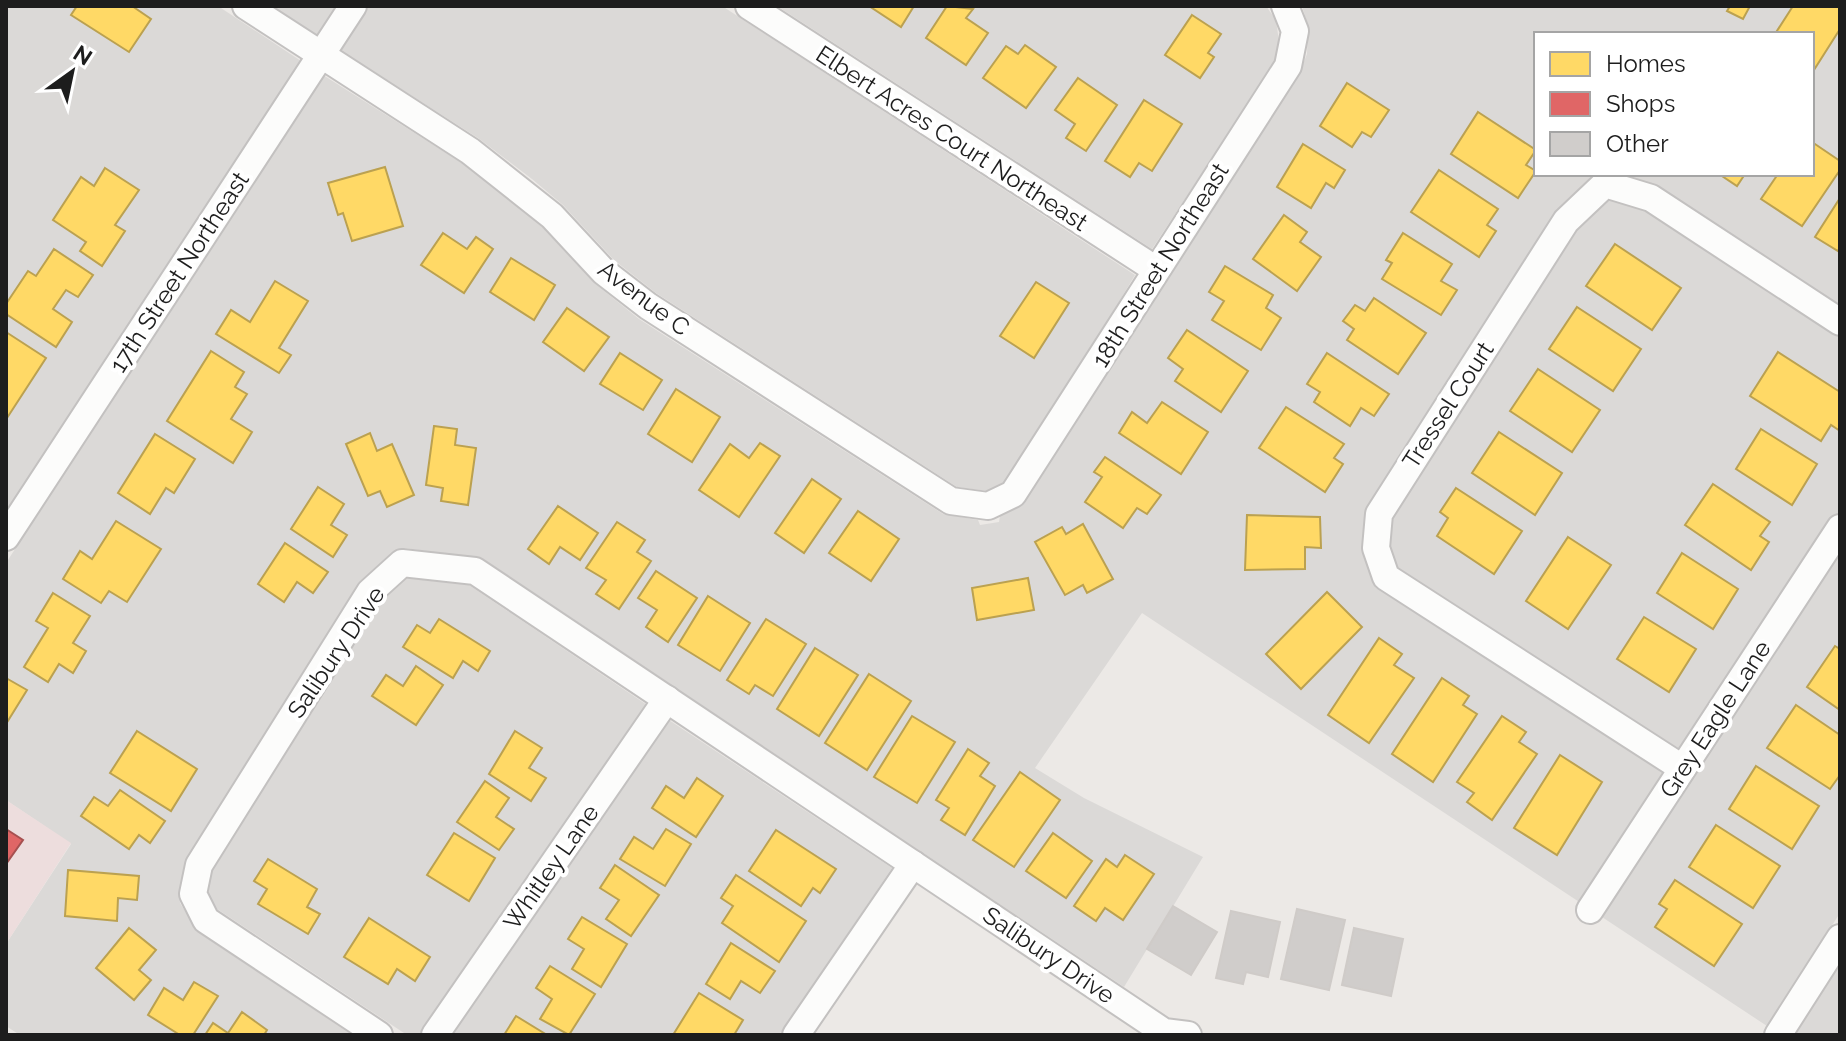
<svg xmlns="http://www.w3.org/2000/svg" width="1846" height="1041" viewBox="0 0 1846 1041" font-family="Raleway,sans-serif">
<rect width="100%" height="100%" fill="#ece9e6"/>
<!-- residential -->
<g fill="#dbd9d7" fill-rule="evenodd">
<path d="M 6,6 L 218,6 L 301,61 L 6,514 Z"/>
<path d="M 273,6 L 337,6 L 317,36 Z"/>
<path d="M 369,6 L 722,6 L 1135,275 L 1065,392 L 1005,483 L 988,491 L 957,487 L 656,293 L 614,260 L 563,205 L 532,179 L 478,138 L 340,50 Z"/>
<path d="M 777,6 L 1266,6 L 1276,20 L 1280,49 L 1276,61 L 1152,249 Z"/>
<path d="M 1302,6 L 1840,6 L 1840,913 L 1767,1026 L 1142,613 L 1035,768 L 1084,798 L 1203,857 L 1124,987 L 483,559 L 405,548 L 393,552 L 359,584 L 187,858 L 179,893 L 180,903 L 198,932 L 352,1035 L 20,1035 L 6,1026 L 6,944 L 71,844 L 6,800 L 6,563 L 323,75 L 462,163 L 514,203 L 542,227 L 593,282 L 639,319 L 943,514 L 978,520 L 980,525 L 999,522 L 1000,516 L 1024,501 L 1299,74 L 1307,54 L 1308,26 ZM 1536,34 L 1812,34 L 1812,174 L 1536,174 Z"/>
<path d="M 405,578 L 469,585 L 647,705 L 419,1035 L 407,1035 L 217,909 L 207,891 L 212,870 L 380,600 Z"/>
<path d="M 669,720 L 892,868 L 779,1035 L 451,1035 Z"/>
<path d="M 1840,962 L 1840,1035 L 1793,1035 Z"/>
</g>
<!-- commercial -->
<path fill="#eddddd" d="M 6,800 L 71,843 L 6,944 Z"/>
<!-- homes -->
<g fill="#ffd966" stroke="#bba150" stroke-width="2">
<path d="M 77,6 L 132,6 L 151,19 L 129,52 L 71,15 Z"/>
<path d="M 869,6 L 914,6 L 901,27 Z"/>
<path d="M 947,6 L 973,9 L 966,18 L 988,33 L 966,65 L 926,38 Z"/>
<path d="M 1730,6 L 1750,6 L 1743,19 L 1727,11 Z"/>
<path d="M 1793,6 L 1840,6 L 1840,29 L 1812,73 L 1812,34 L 1775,34 Z"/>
<path d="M 1192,15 L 1221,34 L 1208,53 L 1214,57 L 1200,78 L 1165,55 Z"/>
<path d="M 1025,45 L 1056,67 L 1026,108 L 983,78 L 1006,46 L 1018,54 Z"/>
<path d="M 1078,78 L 1117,105 L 1086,151 L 1066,138 L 1075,124 L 1055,110 Z"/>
<path d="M 1347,83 L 1389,110 L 1371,137 L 1362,132 L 1352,147 L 1320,126 Z"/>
<path d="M 1144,100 L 1182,124 L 1152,171 L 1139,163 L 1130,177 L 1105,161 Z"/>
<path d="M 1478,112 L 1536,150 L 1526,165 L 1536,171 L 1518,198 L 1451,154 Z"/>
<path d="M 1812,142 L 1840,161 L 1840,170 L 1802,226 L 1761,199 L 1778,174 L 1812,174 Z"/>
<path d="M 1303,144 L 1345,170 L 1334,188 L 1326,183 L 1311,208 L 1277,187 Z"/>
<path d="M 385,167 L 403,226 L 352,241 L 343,213 L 338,215 L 328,183 Z"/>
<path d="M 105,168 L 139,190 L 115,225 L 125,231 L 102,266 L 80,251 L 86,242 L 53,220 L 81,177 L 94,186 Z"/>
<path d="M 1439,170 L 1498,209 L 1487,225 L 1496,231 L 1479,257 L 1411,212 Z"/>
<path d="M 1719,174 L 1745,174 L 1737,186 Z"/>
<path d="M 1840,198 L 1840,247 L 1838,251 L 1815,237 Z"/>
<path d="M 1284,215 L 1307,232 L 1300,242 L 1321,257 L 1297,291 L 1253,259 Z"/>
<path d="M 443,233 L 467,249 L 476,237 L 493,249 L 464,293 L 421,265 Z"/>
<path d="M 1403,233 L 1452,264 L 1441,281 L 1457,290 L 1441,315 L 1382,279 L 1392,263 L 1386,260 Z"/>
<path d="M 1615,244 L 1681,288 L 1652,330 L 1586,286 Z"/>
<path d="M 54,249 L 93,275 L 78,297 L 66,290 L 53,309 L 72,322 L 56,347 L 6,314 L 6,304 L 28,271 L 36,276 Z"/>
<path d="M 511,258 L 555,285 L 534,320 L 490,292 Z"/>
<path d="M 1225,266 L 1273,295 L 1266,308 L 1281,318 L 1261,350 L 1212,320 L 1224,301 L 1209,292 Z"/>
<path d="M 275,281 L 308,301 L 279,348 L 291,355 L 279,373 L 216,334 L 231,310 L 250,322 Z"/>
<path d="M 1036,282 L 1069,303 L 1034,358 L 1000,336 Z"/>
<path d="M 1374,298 L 1426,333 L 1398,374 L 1347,340 L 1354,329 L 1343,321 L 1355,305 L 1365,311 Z"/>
<path d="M 1577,307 L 1641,349 L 1613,391 L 1549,349 Z"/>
<path d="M 567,308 L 609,337 L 584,371 L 543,342 Z"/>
<path d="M 1187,330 L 1248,371 L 1221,412 L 1175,381 L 1183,369 L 1168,358 Z"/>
<path d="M 6,332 L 46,358 L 7,418 L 6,417 Z"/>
<path d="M 211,351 L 244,372 L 235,387 L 247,394 L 231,419 L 252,432 L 233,463 L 167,421 Z"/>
<path d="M 1778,352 L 1840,392 L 1840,431 L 1831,425 L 1821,441 L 1750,396 Z"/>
<path d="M 620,353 L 662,380 L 643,410 L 600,384 Z"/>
<path d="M 1327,353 L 1389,394 L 1374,416 L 1361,408 L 1350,426 L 1314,402 L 1320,392 L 1307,384 Z"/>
<path d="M 1538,369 L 1600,410 L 1572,452 L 1510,411 Z"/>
<path d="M 676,389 L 720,417 L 692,462 L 648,434 Z"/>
<path d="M 1162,402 L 1208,432 L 1181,474 L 1119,433 L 1132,412 L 1147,423 Z"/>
<path d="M 1286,407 L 1344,444 L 1334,458 L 1343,464 L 1325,492 L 1259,448 Z"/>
<path d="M 434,426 L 457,429 L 455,445 L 476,448 L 468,505 L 441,501 L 443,488 L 426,485 Z"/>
<path d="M 1761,429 L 1817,464 L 1792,505 L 1736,469 Z"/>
<path d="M 1499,432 L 1562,473 L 1535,515 L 1472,473 Z"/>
<path d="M 370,433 L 377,451 L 392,444 L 414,495 L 387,507 L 380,491 L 368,496 L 346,444 Z"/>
<path d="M 155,434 L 195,459 L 174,493 L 166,488 L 150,514 L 118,493 Z"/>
<path d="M 760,443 L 780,456 L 739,517 L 699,490 L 730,444 L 749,458 Z"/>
<path d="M 1105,457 L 1161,495 L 1147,514 L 1137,508 L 1123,528 L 1085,502 L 1102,477 L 1094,472 Z"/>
<path d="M 812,479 L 841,499 L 804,553 L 775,533 Z"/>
<path d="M 1713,484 L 1770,522 L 1760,536 L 1769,542 L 1751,570 L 1685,525 Z"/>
<path d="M 318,487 L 344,504 L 331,525 L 347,535 L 333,557 L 291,529 Z"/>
<path d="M 1456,488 L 1522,531 L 1494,574 L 1437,536 L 1448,518 L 1440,512 Z"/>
<path d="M 558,506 L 598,533 L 580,560 L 560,547 L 549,564 L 528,549 Z"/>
<path d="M 858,511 L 899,539 L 871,581 L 829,553 Z"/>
<path d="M 1247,515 L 1320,517 L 1321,548 L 1305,547 L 1305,569 L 1245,570 Z"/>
<path d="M 116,521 L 161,549 L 127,602 L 109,591 L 101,603 L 63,579 L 80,551 L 92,559 Z"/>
<path d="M 617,522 L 645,540 L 637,552 L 651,561 L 619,609 L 596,594 L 606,580 L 586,568 Z"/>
<path d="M 1083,524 L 1113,579 L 1087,593 L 1083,585 L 1065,595 L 1035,542 L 1062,527 L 1066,534 Z"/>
<path d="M 1568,537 L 1611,565 L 1568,629 L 1526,601 Z"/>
<path d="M 285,543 L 328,572 L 313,593 L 297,582 L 284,602 L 258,584 Z"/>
<path d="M 1682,553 L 1738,589 L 1713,629 L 1657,593 Z"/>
<path d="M 656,571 L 697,598 L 668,642 L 646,627 L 657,610 L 638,598 Z"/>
<path d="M 1028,578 L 1034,610 L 977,620 L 972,588 Z"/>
<path d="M 1327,592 L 1362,627 L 1301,689 L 1266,654 Z"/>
<path d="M 53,593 L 90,616 L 73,643 L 86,651 L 73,673 L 59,664 L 48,682 L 24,667 L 48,628 L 36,621 Z"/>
<path d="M 708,596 L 750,623 L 720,671 L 678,645 Z"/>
<path d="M 1644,617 L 1696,649 L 1669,692 L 1617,659 Z"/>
<path d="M 439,619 L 490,651 L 478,671 L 463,661 L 453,678 L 403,647 L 417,625 L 430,633 Z"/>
<path d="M 766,619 L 806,644 L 773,696 L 755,685 L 749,694 L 727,680 Z"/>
<path d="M 1379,638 L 1402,654 L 1394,665 L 1414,678 L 1369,743 L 1328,715 Z"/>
<path d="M 1835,646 L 1840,649 L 1840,710 L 1807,687 Z"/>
<path d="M 815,648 L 858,675 L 819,736 L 777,709 Z"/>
<path d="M 416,666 L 443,685 L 416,725 L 372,696 L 386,675 L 403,686 Z"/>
<path d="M 869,674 L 911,701 L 867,770 L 825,743 Z"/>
<path d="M 6,678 L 27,690 L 6,724 Z"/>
<path d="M 1442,678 L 1469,696 L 1463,705 L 1477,714 L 1433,782 L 1392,754 Z"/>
<path d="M 1796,705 L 1840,735 L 1840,775 L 1830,789 L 1767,748 Z"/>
<path d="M 912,716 L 955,742 L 917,803 L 874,777 Z"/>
<path d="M 1502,716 L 1526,732 L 1519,742 L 1537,754 L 1492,820 L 1467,802 L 1474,793 L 1457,782 Z"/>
<path d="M 137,731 L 197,769 L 171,811 L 110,773 Z"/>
<path d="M 515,731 L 542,748 L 529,768 L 546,778 L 531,801 L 489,774 Z"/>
<path d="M 968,749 L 989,763 L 980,776 L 995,786 L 965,835 L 941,820 L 949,808 L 936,800 Z"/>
<path d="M 1560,755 L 1602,782 L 1557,855 L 1514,828 Z"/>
<path d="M 1756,766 L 1819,806 L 1792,849 L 1729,809 Z"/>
<path d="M 1020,772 L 1060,800 L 1014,867 L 973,840 Z"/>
<path d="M 697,778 L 723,796 L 696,837 L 652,808 L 666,786 L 684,798 Z"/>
<path d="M 485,781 L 509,798 L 496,817 L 514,829 L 499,850 L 457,822 Z"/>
<path d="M 120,790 L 165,821 L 150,843 L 139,835 L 129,849 L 81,816 L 94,797 L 108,806 Z"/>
<path d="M 1716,825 L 1780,866 L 1753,908 L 1689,867 Z"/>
<path d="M 666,829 L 691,844 L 665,886 L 620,859 L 634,837 L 653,849 Z"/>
<path d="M 776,830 L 836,869 L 820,893 L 813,888 L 801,906 L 749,871 Z"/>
<path d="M 454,833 L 495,858 L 469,901 L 427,875 Z"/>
<path d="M 1053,833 L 1092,861 L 1066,898 L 1026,871 Z"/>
<path d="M 1125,855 L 1154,874 L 1123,920 L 1105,908 L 1096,921 L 1074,906 L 1106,859 L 1117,867 Z"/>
<path d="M 268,859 L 317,889 L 307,907 L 320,914 L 308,934 L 258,904 L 267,889 L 254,881 Z"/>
<path d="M 615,865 L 659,895 L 631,936 L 606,919 L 619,900 L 600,888 Z"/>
<path d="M 68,870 L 139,876 L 137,900 L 118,898 L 117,921 L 65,916 Z"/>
<path d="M 736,875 L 806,921 L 779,962 L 722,923 L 733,906 L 721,898 Z"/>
<path d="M 1675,880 L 1742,924 L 1714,966 L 1655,927 L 1667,909 L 1659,904 Z"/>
<path d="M 582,917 L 627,944 L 601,987 L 572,969 L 584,949 L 568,939 Z"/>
<path d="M 369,918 L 430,957 L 415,981 L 397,969 L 388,984 L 344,957 Z"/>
<path d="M 129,928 L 156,950 L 139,970 L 151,980 L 134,1000 L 96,968 Z"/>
<path d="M 731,943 L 775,971 L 760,993 L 741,981 L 730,999 L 706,984 Z"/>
<path d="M 550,966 L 595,994 L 569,1035 L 540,1019 L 552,999 L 536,988 Z"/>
<path d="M 194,982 L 218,996 L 193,1035 L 180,1035 L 148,1015 L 164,988 L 183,1000 Z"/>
<path d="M 699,993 L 743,1020 L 734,1035 L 673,1035 Z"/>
<path d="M 242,1012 L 267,1030 L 264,1035 L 205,1035 L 213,1023 L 228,1033 Z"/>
<path d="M 516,1016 L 547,1035 L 504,1035 Z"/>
</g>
<!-- shops -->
<path fill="#e06666" stroke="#a65050" stroke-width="2" d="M 6,829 L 23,840 L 6,864 Z"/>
<!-- building -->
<g fill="#d0cdcb" stroke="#cfcbc8" stroke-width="2">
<path d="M 1173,906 L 1217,932 L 1191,975 L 1147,949 Z"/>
<path d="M 1297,909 L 1345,920 L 1329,990 L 1281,979 Z"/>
<path d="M 1231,911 L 1280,922 L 1268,977 L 1246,972 L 1243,984 L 1216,978 Z"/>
<path d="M 1354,928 L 1403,939 L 1391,996 L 1342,985 Z"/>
</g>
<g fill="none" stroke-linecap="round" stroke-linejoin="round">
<!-- minor casing -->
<g stroke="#c3c1c0" stroke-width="30">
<g id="minor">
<path d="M 246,6 L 470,151 L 552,216 L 604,272 L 648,306 L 951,501 L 988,506 L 1013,494 L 1288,66 L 1295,31 L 1285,6"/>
<path d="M 749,6 L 1155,269"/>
<path d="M 6,537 L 353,6"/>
<path d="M 1682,768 L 1386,577 L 1376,548 L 1379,514 L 1566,221 L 1605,184 L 1651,198 L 1840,322"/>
<path d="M 1590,910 L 1840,528"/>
<path d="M 379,1035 L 206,920 L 193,894 L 199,865 L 370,592 L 402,563 L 475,571 L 1164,1032 L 1188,1035"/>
<path d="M 435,1035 L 667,699"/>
<path d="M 796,1035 L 913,864"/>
<path d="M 1778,1035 L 1840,938"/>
</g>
</g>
<!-- minor -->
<use href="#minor" stroke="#fcfcfb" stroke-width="26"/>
</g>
<g text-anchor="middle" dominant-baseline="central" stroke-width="8" stroke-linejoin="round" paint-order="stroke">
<!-- street labels -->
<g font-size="24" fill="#1d1d1d" stroke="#fff">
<text transform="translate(952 138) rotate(33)">Elbert Acres Court Northeast</text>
<text transform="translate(1160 265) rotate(-58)">18th Street Northeast</text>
<text transform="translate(179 272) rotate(-57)">17th Street Northeast</text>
<text transform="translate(644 298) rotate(37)">Avenue C</text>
<text transform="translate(1448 405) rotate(-57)">Tressel Court</text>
<text transform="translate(336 652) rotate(-56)">Salibury Drive</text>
<text transform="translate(1715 719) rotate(-57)">Grey Eagle Lane</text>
<text transform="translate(551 867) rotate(-55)">Whitley Lane</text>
<text transform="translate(1049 955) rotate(34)">Salibury Drive</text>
</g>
</g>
<!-- border -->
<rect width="1846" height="1041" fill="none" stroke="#1d1d1d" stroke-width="16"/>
<!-- legend -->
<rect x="1534" y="32" width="280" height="144" fill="#ffffff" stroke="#a5a5a5" stroke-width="2"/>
<rect x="1550" y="52" width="40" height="24" fill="#ffd966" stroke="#a5a5a5" stroke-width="2"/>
<text x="1606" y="72" font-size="24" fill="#1d1d1d">Homes</text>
<rect x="1550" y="92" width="40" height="24" fill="#e06666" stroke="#a5a5a5" stroke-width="2"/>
<text x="1606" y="112" font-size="24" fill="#1d1d1d">Shops</text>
<rect x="1550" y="132" width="40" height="24" fill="#d0cdcb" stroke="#a5a5a5" stroke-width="2"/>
<text x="1606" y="152" font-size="24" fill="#1d1d1d">Other</text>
<!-- north arrow -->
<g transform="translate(72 72) rotate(33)" stroke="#ffffff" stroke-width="6" paint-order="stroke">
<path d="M0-6L14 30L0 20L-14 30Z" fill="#1d1d1d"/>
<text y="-12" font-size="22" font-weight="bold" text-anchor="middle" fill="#1d1d1d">N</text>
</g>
</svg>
